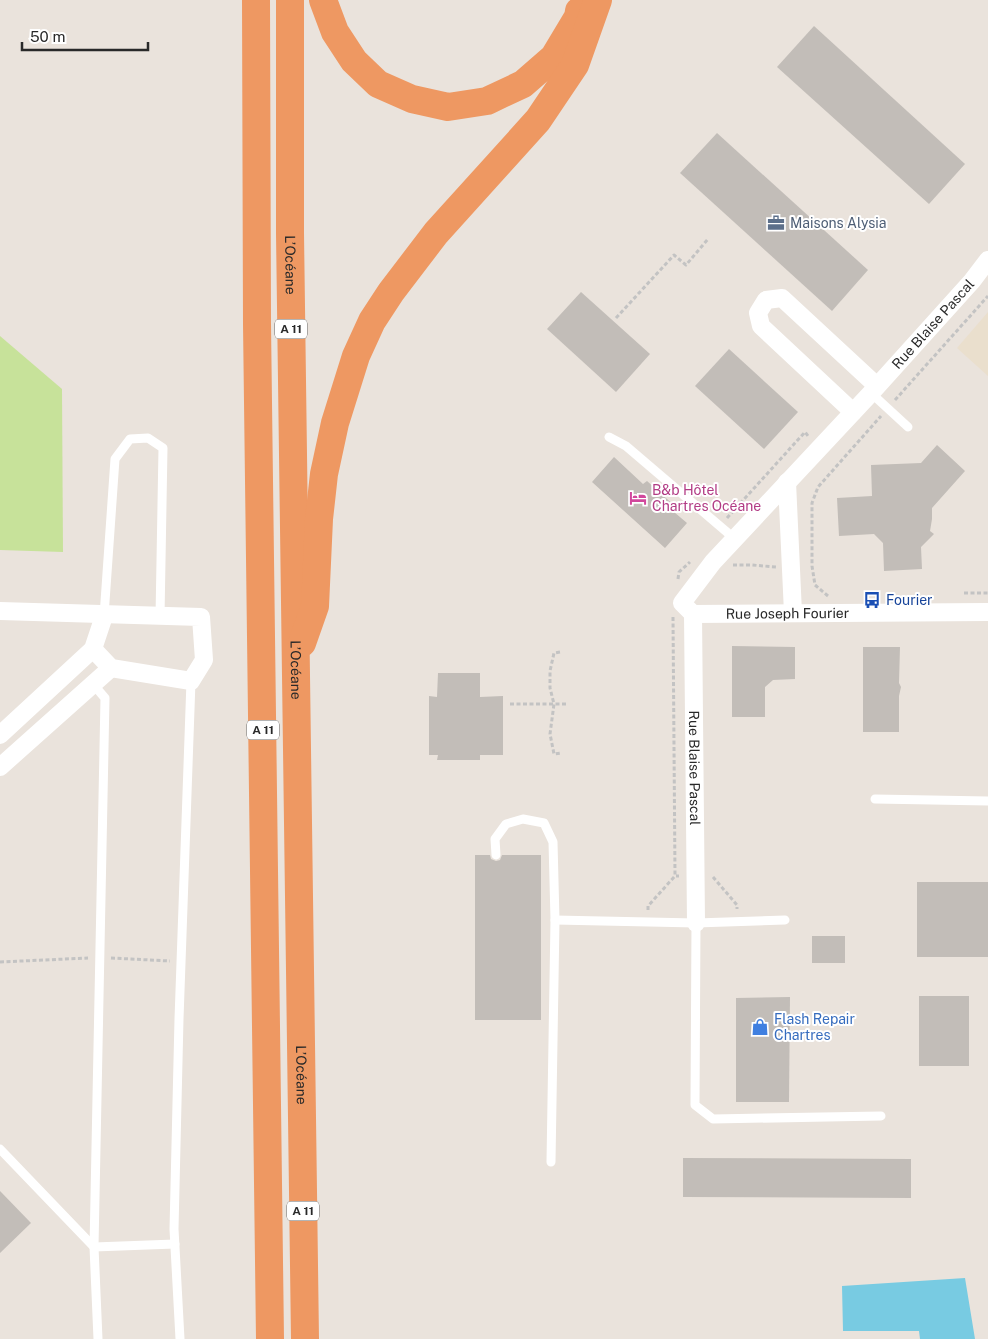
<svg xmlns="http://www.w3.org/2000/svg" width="988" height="1339" viewBox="0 0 988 1339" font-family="'Public Sans',sans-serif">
<rect width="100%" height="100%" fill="#eae3dc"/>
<!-- education -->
<path fill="#eadfcd" d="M 988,312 L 988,376 L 957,348 Z"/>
<!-- pitch -->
<path fill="#c7e29a" d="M 0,336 L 62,389 L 63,552 L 0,550 Z"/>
<!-- water -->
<path fill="#78cbe2" d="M 965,1278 L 975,1339 L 920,1339 L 919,1331 L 843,1331 L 842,1286 Z"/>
<!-- building -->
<g fill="#c2bdb8">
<path d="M 814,26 L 965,164 L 929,204 L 777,67 Z"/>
<path d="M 717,133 L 868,270 L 832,311 L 680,173 Z"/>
<path d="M 581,292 L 650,354 L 616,392 L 547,329 Z"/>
<path d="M 729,349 L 798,412 L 764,449 L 695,386 Z"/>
<path d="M 937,445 L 965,471 L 932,508 L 932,519 L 930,531 L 934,534 L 921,547 L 922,569 L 884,571 L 883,543 L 874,534 L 839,536 L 837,498 L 872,496 L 871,465 L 921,463 Z"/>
<path d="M 614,457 L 643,484 L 647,481 L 677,508 L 674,512 L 687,523 L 665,548 L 592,482 Z"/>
<path d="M 732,646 L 795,647 L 795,679 L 773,680 L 765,687 L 765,717 L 732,717 Z"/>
<path d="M 863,647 L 900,647 L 899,683 L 901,687 L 899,696 L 899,732 L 863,732 Z"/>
<path d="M 438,673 L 480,673 L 480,697 L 503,696 L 503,755 L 480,755 L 480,760 L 437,760 L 438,755 L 429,755 L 429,696 L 437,697 Z"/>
<path d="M 475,855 L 490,855 L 491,859 L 496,861 L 500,860 L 502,855 L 541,855 L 541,1020 L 475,1020 Z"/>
<rect x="917" y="882" width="71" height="75"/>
<rect x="812" y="936" width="33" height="27"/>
<rect x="919" y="996" width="50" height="70"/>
<path d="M 790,997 L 789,1102 L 736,1102 L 736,998 Z"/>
<path d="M 683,1158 L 911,1159 L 911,1198 L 683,1197 Z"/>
<path d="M 0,1191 L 31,1223 L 0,1253 Z"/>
</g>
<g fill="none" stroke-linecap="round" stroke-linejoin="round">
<!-- path -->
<g stroke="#c3c3c3" stroke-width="3" stroke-dasharray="4 2.5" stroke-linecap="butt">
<path d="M 616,318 L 674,255 L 686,265 L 708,239"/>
<path d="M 895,400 L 988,296"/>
<path d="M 727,518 L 805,432 L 808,436"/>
<path d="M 733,565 L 752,565 L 776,567"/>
<path d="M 678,579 L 679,572 L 690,562"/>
<path d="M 964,593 L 988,593"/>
<path d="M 828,596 L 815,585 L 812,566 L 812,503 L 818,487 L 881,416"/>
<path d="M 673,617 L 675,876 L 679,876"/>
<path d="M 560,652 L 554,653 L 550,671 L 550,688 L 554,704 L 550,734 L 554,754 L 561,753"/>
<path d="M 510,704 L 568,704"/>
<path d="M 713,877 L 737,905 L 737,909"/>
<path d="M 648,910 L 648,906 L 675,876"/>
<path d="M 111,958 L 170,961"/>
<path d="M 0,962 L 88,958"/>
</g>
<!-- lane -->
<g stroke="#fff" stroke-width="9">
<path d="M 871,393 L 908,427"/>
<path d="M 609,437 L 626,446 L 735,539"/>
<path d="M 104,616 L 115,459 L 130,439 L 148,438 L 163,448 L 160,617"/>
<path d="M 93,684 L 105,698 L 94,1247 L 98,1339"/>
<path d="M 875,799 L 988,801"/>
<path d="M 496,855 L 495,839 L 506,824 L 523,819 L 544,823 L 553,842 L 555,920 L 551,1162"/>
<path d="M 555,920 L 696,923 L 785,920"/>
<path d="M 696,923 L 695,1105 L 713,1119 L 881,1116"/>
<path d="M 0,1149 L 94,1247 L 175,1244"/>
<path d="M 180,1339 L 174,1229 L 179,1019 L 191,681"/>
</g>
<!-- street -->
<g stroke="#fff" stroke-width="18">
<path id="s1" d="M 988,260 L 972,281 L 871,393 L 713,562 L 682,603 L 693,614 L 988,612"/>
<path d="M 853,412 L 761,326 L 758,313 L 766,300 L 782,298 L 877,386"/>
<path d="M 787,482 L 793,613"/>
<path d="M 0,611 L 201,617 L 204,660 L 191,681 L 111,668 L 93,649"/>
<path id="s2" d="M 693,614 L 696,923"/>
<path d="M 0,735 L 93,649 L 104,616"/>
<path d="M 0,767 L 111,668"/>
</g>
<!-- highway -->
<g stroke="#ee9862" stroke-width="28">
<path d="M 256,0 L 257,324 L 270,1339"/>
<path id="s3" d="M 290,0 L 290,233 L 305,1339"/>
<path d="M 323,0 L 335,32 L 354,61 L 378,84 L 412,99 L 448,107 L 487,101 L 523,84 L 554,57 L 578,17 L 579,11"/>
<path d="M 302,643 L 315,606 L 319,519 L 324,474 L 335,423 L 356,356 L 372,321 L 391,292 L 436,233 L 538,120 L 575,65 L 598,0"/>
</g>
</g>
<!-- icons -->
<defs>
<g id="office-bare" transform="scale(1.35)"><path d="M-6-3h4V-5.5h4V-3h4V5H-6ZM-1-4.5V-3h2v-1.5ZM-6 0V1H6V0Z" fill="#5c6f8a" stroke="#fff" stroke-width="2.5" paint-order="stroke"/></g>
<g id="hotel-bare" transform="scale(1.35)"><path d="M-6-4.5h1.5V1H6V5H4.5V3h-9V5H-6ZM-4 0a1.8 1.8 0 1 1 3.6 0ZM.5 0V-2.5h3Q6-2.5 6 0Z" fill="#d1479c" stroke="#fff" stroke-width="2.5" paint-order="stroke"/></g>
<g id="bus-bare" transform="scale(1.35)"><path d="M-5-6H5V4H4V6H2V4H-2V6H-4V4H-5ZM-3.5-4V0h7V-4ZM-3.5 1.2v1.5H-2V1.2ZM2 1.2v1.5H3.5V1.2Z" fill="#1a4fb4" stroke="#fff" stroke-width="2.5" paint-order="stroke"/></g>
<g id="shop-bare" transform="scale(1.35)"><path d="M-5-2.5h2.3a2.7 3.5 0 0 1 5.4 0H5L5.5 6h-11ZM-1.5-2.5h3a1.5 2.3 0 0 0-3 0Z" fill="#3f7fe0" stroke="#fff" stroke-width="2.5" paint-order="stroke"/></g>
</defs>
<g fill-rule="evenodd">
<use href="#office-bare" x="776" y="223"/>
<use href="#hotel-bare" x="638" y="498"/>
<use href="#bus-bare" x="872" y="600"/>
<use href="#shop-bare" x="760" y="1027"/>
</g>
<g text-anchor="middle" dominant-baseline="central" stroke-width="4" stroke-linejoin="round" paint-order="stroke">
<!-- shield labels -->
<g fill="#fff" stroke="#696969" stroke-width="1">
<rect x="275" y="319.5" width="32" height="19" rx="4"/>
<rect x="247" y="720.5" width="32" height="19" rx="4"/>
<rect x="287" y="1201.5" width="32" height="19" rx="4"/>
</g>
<g font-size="12" font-weight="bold" fill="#292929">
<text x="291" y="329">A 11</text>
<text x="263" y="730">A 11</text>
<text x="303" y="1211">A 11</text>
</g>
<!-- service labels -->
<g font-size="14" fill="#4e5e75" stroke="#fff" text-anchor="start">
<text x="790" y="223">Maisons Alysia</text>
</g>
<!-- street labels -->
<g font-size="14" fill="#292929" stroke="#fff">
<text stroke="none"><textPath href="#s3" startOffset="265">L’Océane</textPath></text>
<text transform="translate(933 324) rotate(-48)">Rue Blaise Pascal</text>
<text stroke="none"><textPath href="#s1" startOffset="570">Rue Joseph Fourier</textPath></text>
<text stroke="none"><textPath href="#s3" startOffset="670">L’Océane</textPath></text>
<text stroke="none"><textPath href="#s2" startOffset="154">Rue Blaise Pascal</textPath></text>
<text stroke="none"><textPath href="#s3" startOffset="1075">L’Océane</textPath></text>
</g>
<!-- hotel labels -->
<g font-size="14" fill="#b23c85" stroke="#fff" text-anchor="start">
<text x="652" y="490">B&amp;b Hôtel<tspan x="652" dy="16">Chartres Océane</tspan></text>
</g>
<!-- transit labels -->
<g font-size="14" fill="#164399" stroke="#fff" text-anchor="start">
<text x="886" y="600">Fourier</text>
</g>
<!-- shop labels -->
<g font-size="14" fill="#366cbe" stroke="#fff" text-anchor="start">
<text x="774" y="1019">Flash Repair<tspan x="774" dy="16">Chartres</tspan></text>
</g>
</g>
<!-- scale -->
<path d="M22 42v8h126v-8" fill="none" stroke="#292929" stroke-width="2.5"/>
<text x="30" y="42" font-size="15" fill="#292929" stroke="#ffffff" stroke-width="4" paint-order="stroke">50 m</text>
</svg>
